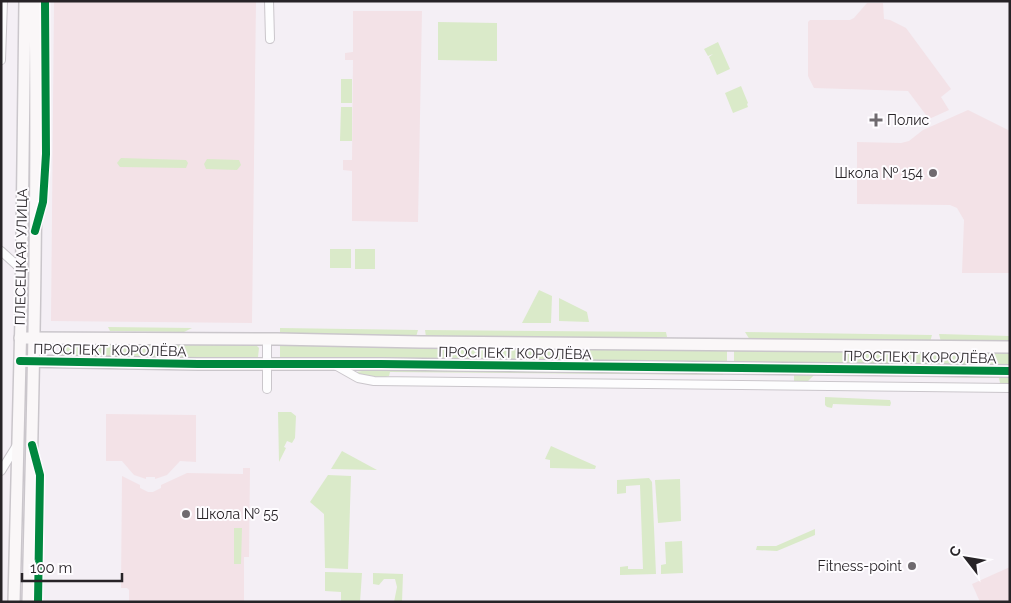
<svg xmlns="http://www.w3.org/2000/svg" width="1011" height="603" viewBox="0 0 1011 603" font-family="Raleway,sans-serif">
<rect width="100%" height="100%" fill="#f4eff5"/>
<!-- commercial -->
<g fill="#f3e2e7">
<path d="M 54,1 L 256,1 L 252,323 L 51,321 Z"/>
<path d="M 867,3 L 883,3 L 884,19 L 890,20 L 906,28 L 951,89 L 941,97 L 949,110 L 929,119 L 908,91 L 814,88 L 808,76 L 808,22 L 810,20 L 850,20 L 854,18 Z"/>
<path d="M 353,11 L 422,11 L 418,222 L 352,221 L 352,171 L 343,170 L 343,160 L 352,160 L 353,60 L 345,60 L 345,53 L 353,52 Z"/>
<path d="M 968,110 L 1010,131 L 1010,273 L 962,273 L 964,220 L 957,208 L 950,205 L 857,204 L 857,142 L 901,143 L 909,141 L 923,130 Z"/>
<path d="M 106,414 L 196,415 L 196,462 L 180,461 L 167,475 L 155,479 L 155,477 L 146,477 L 146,479 L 134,475 L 122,461 L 106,461 Z"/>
<path d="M 243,468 L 250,468 L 249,557 L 244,557 L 244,602 L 129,602 L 129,590 L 127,588 L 121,588 L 122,476 L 140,485 L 140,488 L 148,492 L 153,492 L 161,488 L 161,485 L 187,473 L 243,474 Z"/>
<path d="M 1010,567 L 1010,602 L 980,602 L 972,584 Z"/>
</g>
<!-- green -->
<g fill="#daeac9">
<path d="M 438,22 L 497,23 L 497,61 L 438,60 Z"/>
<path d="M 718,42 L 730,69 L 717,75 L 709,57 L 713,54 L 708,56 L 704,49 Z"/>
<rect x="341" y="79" width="11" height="24"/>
<path d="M 741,86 L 748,103 L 747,104 L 748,107 L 733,113 L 725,93 Z"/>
<path d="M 341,107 L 352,107 L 352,141 L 340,141 Z"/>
<path d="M 121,158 L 186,160 L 188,163 L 186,168 L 120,167 L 117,163 Z"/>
<path d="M 207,159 L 239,160 L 241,165 L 237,170 L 206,169 L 204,164 Z"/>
<rect x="330" y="249" width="21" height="19"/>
<rect x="355" y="249" width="20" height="20"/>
<path d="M 539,290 L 552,296 L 551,323 L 522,323 Z"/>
<path d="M 559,298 L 587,312 L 589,322 L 559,321 Z"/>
<path d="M 108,327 L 192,328 L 184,332 L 110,331 Z"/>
<path d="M 280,328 L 418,330 L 416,337 C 371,336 326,333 280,333 Z"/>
<path d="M 425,330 L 666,332 L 667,337 L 645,339 L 426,337 Z"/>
<path d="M 745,332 L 932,335 L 930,342 L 750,340 Z"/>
<path d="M 939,334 L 1010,336 L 1010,343 L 941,342 Z"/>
<path d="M 60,344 L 255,344 L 259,348 L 258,357 L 255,359 L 226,360 L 60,357 Z"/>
<path d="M 280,345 L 727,349 L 727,363 L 280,359 Z"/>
<path d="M 734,349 L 1010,352 L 1010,365 L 734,363 Z"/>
<path d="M 381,368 L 723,371 L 723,375 L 390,372 L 389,376 C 379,380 365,377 356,372 Z"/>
<path d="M 814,372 L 1010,375 L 1010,383 L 1000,383 L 999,378 L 814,375 L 808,381 L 794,381 L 794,375 Z"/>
<path d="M 825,397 L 890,400 L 891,403 L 890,406 L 833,404 L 832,408 L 827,407 L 825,405 Z"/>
<path d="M 278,412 L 291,412 L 296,416 L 295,438 L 292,443 L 287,441 L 284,447 L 286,448 L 279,462 Z"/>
<path d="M 551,446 L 596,466 L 595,469 L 550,468 L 550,460 L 545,459 Z"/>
<path d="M 342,451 L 377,470 L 331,469 Z"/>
<path d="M 328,475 L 351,476 L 348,569 L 325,568 L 324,514 L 310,502 Z"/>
<path d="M 649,478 L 652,482 L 656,574 L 620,575 L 620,567 L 628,566 L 628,569 L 643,569 L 640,485 L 626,486 L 626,493 L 617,494 L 617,480 Z"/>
<path d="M 680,479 L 681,521 L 658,523 L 655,480 Z"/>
<path d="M 234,528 L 242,528 L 241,564 L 234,564 Z"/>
<path d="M 815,529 L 815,535 L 777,551 L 756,550 L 757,546 L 776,546 Z"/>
<path d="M 682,541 L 683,573 L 661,574 L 661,565 L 666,564 L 665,542 Z"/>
<path d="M 325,572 L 362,573 L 360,602 L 341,602 L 341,592 L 325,591 Z"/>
<path d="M 373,573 L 403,574 L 402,602 L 394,602 L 397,587 L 395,579 L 384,579 L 379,585 L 373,584 Z"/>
</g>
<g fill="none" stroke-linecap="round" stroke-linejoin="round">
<!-- street casing -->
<g stroke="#cac6cb" stroke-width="10">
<g id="street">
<path d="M 269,1 L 270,39"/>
<path d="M 1,60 L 3,1"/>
<path d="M 39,217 L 43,202 L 46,154 L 45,1"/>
<path d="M 1,251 L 21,269"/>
<path d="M 267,339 L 267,389"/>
<path d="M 335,365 L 358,378 L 374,381 L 1010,388"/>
<path d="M 34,452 L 40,475 L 38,602"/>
<path d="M 1,471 L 17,445"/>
</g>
</g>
<!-- secondary casing -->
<g stroke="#cac6cb" stroke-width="14">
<g id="secondary">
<path d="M 20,338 L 277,339 L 421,342 L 1010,347"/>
<path d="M 20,361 L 198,364 L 381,364 L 1010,371"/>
<path d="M 14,602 L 21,318 L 25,1"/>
<path d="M 28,602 C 33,402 38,201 35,1"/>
</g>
</g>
<!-- street -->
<use href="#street" stroke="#fdfdfe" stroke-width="8"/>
<!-- secondary -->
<use href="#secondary" stroke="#faf7f8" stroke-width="11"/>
<!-- cycleway casing -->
<g stroke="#fefcff" stroke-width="11">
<g id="cycleway">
<path d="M 35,231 L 43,202 L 46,154 L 45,1"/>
<path d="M 20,361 L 198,364 L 381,364 L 1010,371"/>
<path d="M 32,445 L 40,475 L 38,602"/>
</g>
</g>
<!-- cycleway -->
<use href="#cycleway" stroke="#00873e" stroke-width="8"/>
</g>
<!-- markers -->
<g fill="#6f6a6f" stroke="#fefcff" stroke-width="2">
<path d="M873.5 112.5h5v5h5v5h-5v5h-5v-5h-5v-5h5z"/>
<circle cx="933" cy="173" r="5"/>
<circle cx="186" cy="514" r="5"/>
<circle cx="912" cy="566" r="5"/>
</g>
<g text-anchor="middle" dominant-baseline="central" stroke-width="4" stroke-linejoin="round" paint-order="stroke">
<!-- poi labels -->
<g font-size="14" fill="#272327" stroke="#fefcff" text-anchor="start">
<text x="887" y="120">Полис</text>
<text x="923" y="173" text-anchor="end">Школа № 154</text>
<text x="196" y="514">Школа № 55</text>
<text x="902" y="566" text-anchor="end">Fitness-point</text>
</g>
<!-- street labels -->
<g font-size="14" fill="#272327" stroke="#fefcff">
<text transform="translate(21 257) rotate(-89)">ПЛЕСЕЦКАЯ УЛИЦА</text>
<text transform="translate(110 350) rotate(1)">ПРОСПЕКТ КОРОЛЁВА</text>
<text transform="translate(515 353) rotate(1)">ПРОСПЕКТ КОРОЛЁВА</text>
<text transform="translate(920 357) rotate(1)">ПРОСПЕКТ КОРОЛЁВА</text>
</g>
</g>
<!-- border -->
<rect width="1011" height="603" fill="none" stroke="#272327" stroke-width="5"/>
<!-- north arrow -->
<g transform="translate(966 558) rotate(301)" stroke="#fefcff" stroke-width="4" paint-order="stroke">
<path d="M0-4L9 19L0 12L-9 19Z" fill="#272327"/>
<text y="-8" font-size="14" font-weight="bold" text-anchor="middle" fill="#272327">С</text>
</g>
<!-- scale -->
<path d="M22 573v8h100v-8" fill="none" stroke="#272327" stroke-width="2.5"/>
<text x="30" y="573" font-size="15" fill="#272327" stroke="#fefcff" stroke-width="4" paint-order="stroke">100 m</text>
</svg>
